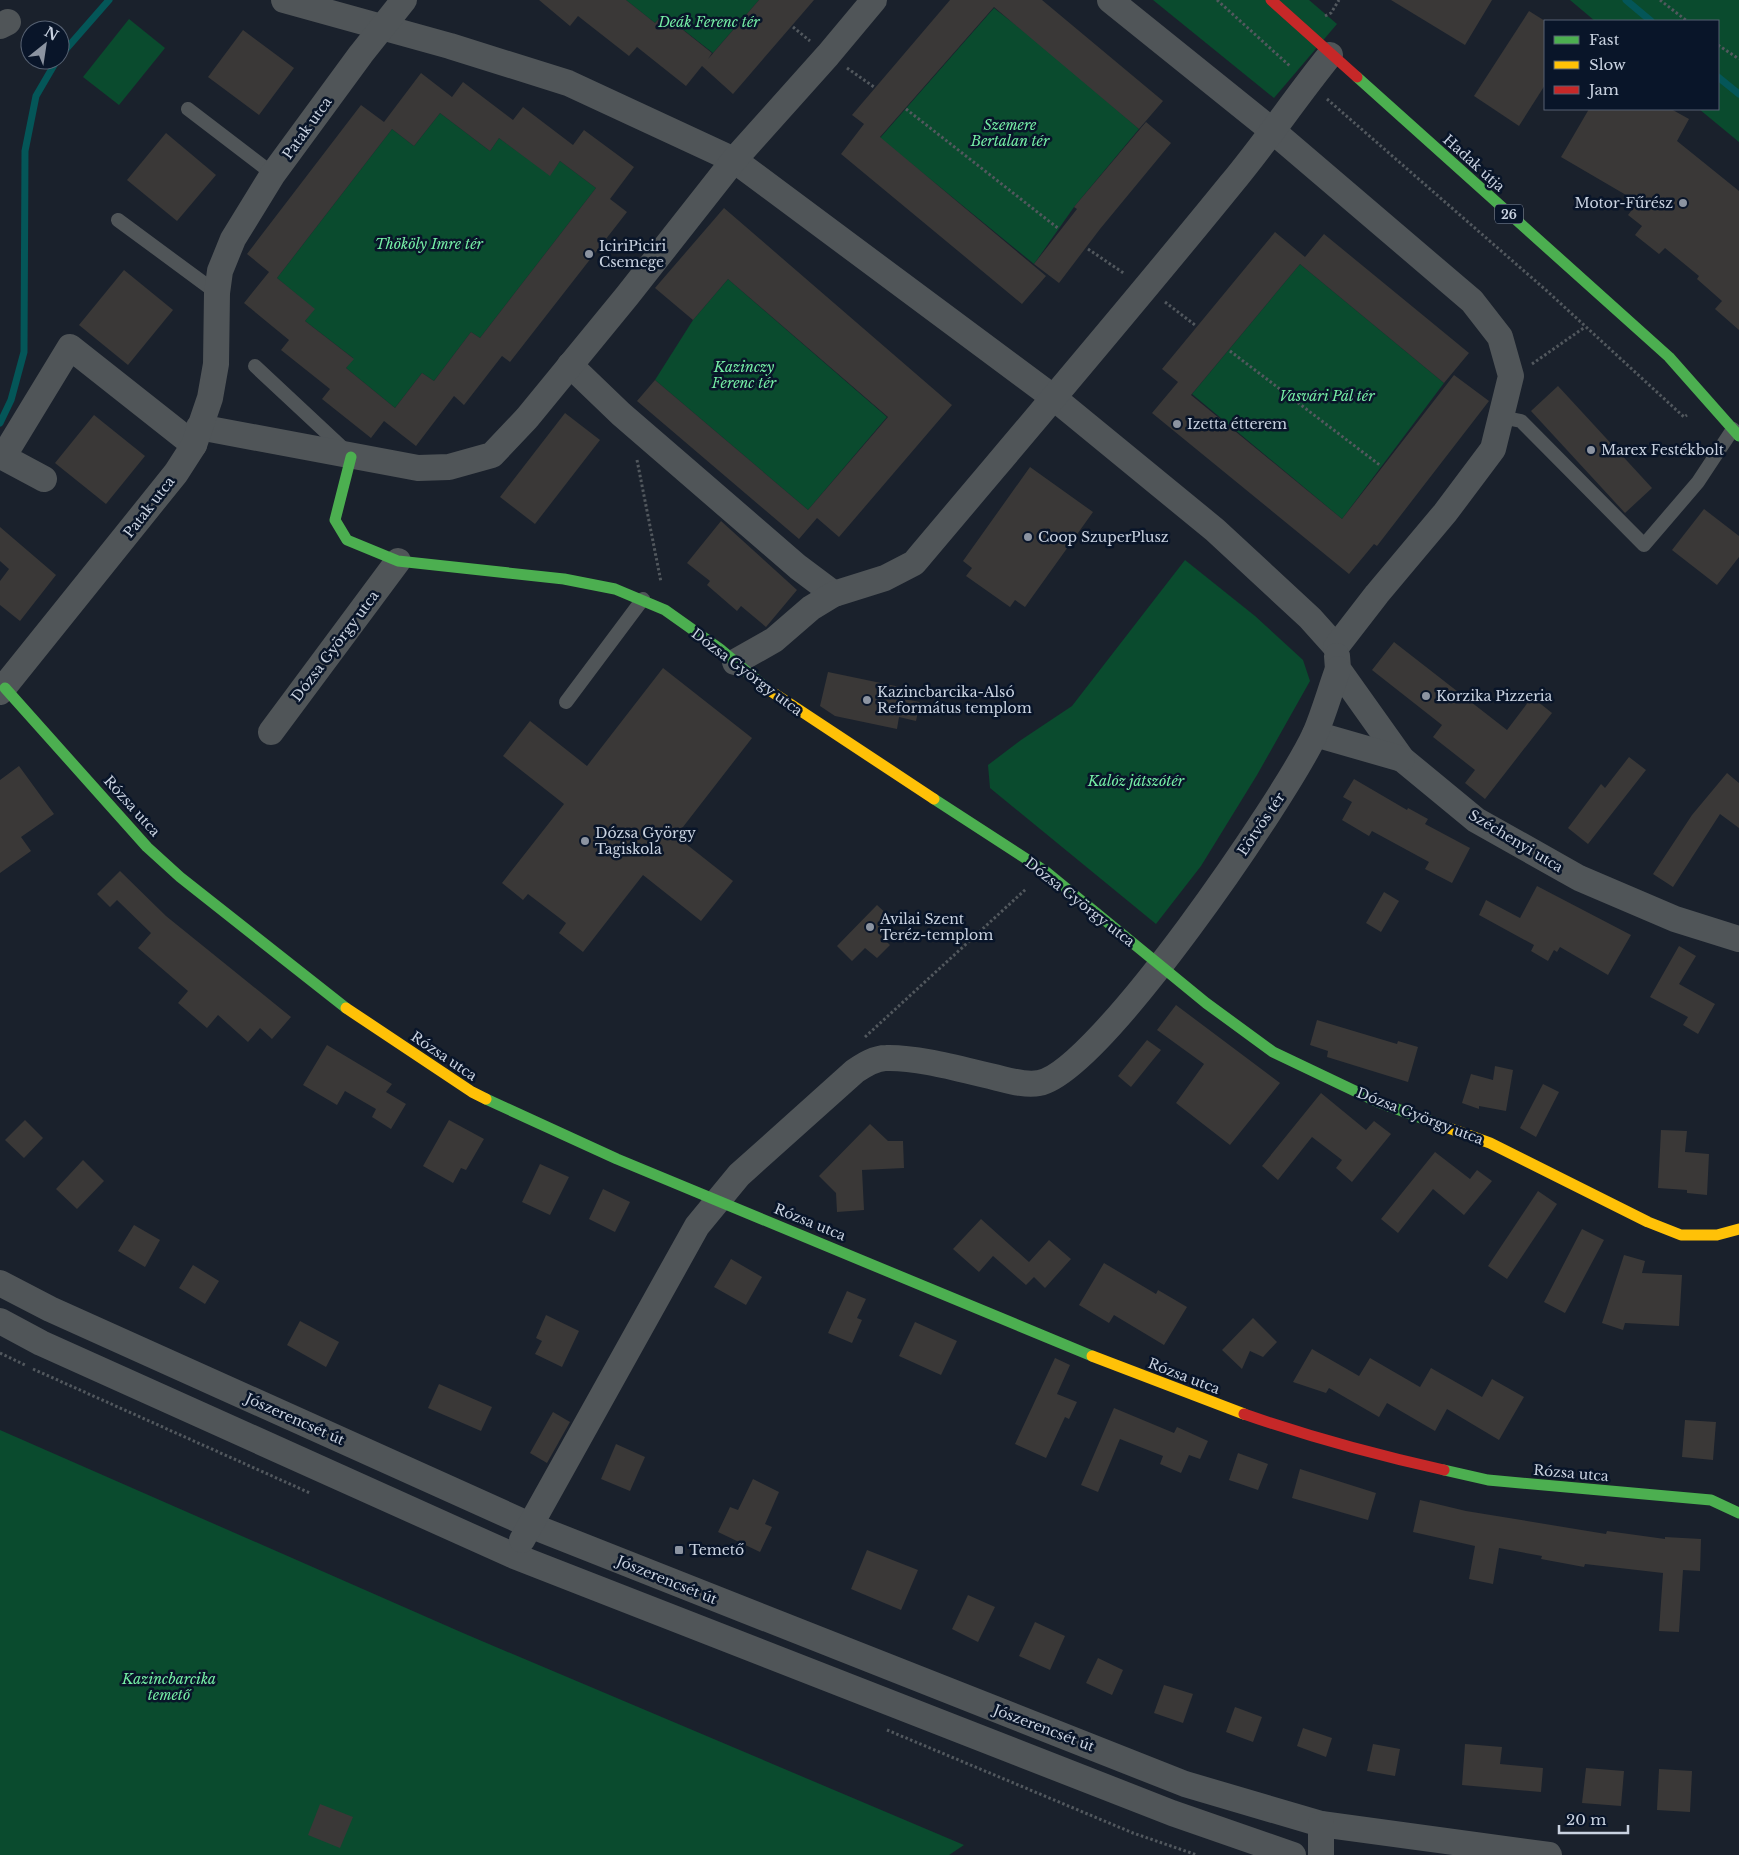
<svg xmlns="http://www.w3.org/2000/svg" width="1739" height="1855" viewBox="0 0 1739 1855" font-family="'Libre Baskerville',serif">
<rect width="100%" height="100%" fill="#1a212c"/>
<!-- green -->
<g fill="#0a4b2e">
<path d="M 626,0 L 759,0 L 713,53 L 663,14 L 655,23 Z"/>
<path d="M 1153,0 L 1309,0 L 1337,24 L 1274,98 Z"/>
<path d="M 1570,0 L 1739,0 L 1739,142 L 1699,109 L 1718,109 L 1718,21 L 1595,21 Z"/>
<path d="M 994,8 L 1045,48 L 1139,129 L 1074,207 L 1034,264 L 880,138 Z"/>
<path d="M 129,19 L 165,48 L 119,105 L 83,77 Z"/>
<path d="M 440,113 L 490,151 L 499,138 L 550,175 L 560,161 L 596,188 L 480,338 L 471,332 L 434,381 L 422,373 L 395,408 L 346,368 L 353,358 L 305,321 L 314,309 L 277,278 L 392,129 L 414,146 Z"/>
<path d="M 1300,264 L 1444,383 L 1342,519 L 1192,394 Z"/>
<path d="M 728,279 L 887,417 L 808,510 L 655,380 L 693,320 Z"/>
<path d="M 1185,560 L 1255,616 L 1303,660 L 1310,681 L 1257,775 L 1201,866 L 1156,924 L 990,788 L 988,765 L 1021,740 L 1072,706 Z"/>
<path d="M 0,1430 L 463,1633 L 964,1845 L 949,1855 L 0,1855 Z"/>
</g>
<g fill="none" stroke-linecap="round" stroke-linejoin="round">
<!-- stream -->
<g stroke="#045658" stroke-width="7">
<path d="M 1626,0 L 1651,21"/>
<path d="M 60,56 L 109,0"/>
<path d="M 1718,77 L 1739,94"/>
<path d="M 0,423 L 11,400 L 24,352 L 25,151 L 36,96 L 57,60"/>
</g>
</g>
<!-- building -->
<g fill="#3a3837" fill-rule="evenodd">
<path d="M 539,0 L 626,0 L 655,23 L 663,14 L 712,53 L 708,59 L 759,0 L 814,0 L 733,94 L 702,66 L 686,86 L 637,47 L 629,56 L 578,16 L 570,26 Z"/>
<path d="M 950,0 L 1042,0 L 1163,101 L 1139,129 L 994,7 L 880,137 L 1046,276 L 1022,304 L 841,154 L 864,124 L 852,115 Z"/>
<path d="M 1391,0 L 1492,0 L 1465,45 Z"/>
<path d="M 1529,11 L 1545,21 L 1545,85 L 1519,126 L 1474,96 Z"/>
<path d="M 243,30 L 294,68 L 259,115 L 208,77 Z"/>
<path d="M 421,73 L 452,97 L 463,82 L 513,120 L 523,107 L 573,145 L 584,130 L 634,167 L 610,199 L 627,212 L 510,362 L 502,356 L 464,405 L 454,396 L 416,446 L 384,421 L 371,438 L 322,399 L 330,389 L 281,350 L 289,340 L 244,303 L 269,272 L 247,254 L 361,105 L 384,122 ZM 440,113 L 490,151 L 499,138 L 550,176 L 560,161 L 596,188 L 480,338 L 471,332 L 434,381 L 422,373 L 395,408 L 346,368 L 354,359 L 305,321 L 315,309 L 277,278 L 392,129 L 414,146 Z"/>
<path d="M 1589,109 L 1671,109 L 1689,119 L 1677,141 L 1739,191 L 1739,330 L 1715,309 L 1722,301 L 1697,279 L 1699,276 L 1665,248 L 1659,254 L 1635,235 L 1642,226 L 1628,215 L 1638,202 L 1561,157 Z"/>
<path d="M 1146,122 L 1171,143 L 1100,229 L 1059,283 L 1034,264 L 1077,209 L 1074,207 Z"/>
<path d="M 166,133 L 216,175 L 177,221 L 127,180 Z"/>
<path d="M 724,208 L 952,405 L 839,537 L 817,518 L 799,539 L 637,401 L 655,380 L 808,510 L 888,417 L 728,279 L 693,320 L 655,288 Z"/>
<path d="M 1275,232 L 1305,257 L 1324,234 L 1469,353 L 1444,383 L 1300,264 L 1191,395 L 1342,519 L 1454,375 L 1489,401 L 1377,546 L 1374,544 L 1349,574 L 1152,413 L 1178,382 L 1162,369 Z"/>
<path d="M 124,270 L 173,310 L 128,365 L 79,325 Z"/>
<path d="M 1558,386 L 1652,488 L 1625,513 L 1531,411 Z"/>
<path d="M 565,413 L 600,440 L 535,524 L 500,497 Z"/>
<path d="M 94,415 L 145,456 L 106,504 L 55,463 Z"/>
<path d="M 1030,467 L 1093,512 L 1025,607 L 1015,600 L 1010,607 L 966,576 L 972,568 L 963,561 Z"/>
<path d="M 1704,509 L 1739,536 L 1739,557 L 1717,585 L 1672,550 Z"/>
<path d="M 721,521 L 797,590 L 766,627 L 741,606 L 737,611 L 707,585 L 710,581 L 687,563 Z"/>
<path d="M 0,527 L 56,575 L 20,621 L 0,605 L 0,581 L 9,569 L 0,561 Z"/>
<path d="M 1394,642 L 1507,730 L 1532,697 L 1552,713 L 1485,799 L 1465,783 L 1475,770 L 1433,737 L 1442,725 L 1372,670 Z"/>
<path d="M 663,668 L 752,738 L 676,836 L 733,881 L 701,921 L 643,875 L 583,952 L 559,933 L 566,923 L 528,894 L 523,900 L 502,883 L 564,804 L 503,756 L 530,721 L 587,766 Z"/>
<path d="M 828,672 L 905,688 L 903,699 L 920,702 L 916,721 L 899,717 L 897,729 L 835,716 L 820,706 Z"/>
<path d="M 1629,757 L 1646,770 L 1588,844 L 1568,828 L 1601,784 L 1605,788 Z"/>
<path d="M 19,766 L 54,814 L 21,837 L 31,851 L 0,873 L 0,780 Z"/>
<path d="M 1727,773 L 1739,783 L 1739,828 L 1720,814 L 1673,887 L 1653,874 L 1692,815 Z"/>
<path d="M 1354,779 L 1407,810 L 1408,808 L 1428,819 L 1425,824 L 1470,848 L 1452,883 L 1425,869 L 1429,862 L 1372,831 L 1369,836 L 1342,820 L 1352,802 L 1343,797 Z"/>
<path d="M 120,871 L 166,916 L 291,1017 L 272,1039 L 260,1028 L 248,1042 L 218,1015 L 207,1028 L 178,1003 L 188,991 L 138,948 L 151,933 L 117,900 L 110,907 L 97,894 Z"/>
<path d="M 1537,886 L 1631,935 L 1608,975 L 1560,947 L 1557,952 L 1554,950 L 1548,961 L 1531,951 L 1534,945 L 1479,915 L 1486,900 L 1520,918 Z"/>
<path d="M 1384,892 L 1399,901 L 1381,932 L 1366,923 Z"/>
<path d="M 877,905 L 893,920 L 879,934 L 890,945 L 877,958 L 865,948 L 852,961 L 837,946 Z"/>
<path d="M 1679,946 L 1696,956 L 1679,984 L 1715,1004 L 1698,1034 L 1683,1025 L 1688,1017 L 1650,997 Z"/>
<path d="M 1176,1005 L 1280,1083 L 1230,1145 L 1176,1103 L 1204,1064 L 1157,1030 Z"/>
<path d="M 1317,1020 L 1397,1044 L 1398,1041 L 1418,1047 L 1408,1082 L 1327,1057 L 1328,1051 L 1310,1045 Z"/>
<path d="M 1147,1040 L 1161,1050 L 1131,1087 L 1118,1076 Z"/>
<path d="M 327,1045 L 392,1084 L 386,1092 L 406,1104 L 391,1129 L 372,1117 L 376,1109 L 345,1091 L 337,1105 L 303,1085 Z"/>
<path d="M 1495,1066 L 1513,1070 L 1506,1111 L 1479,1106 L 1479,1109 L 1462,1103 L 1471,1074 L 1493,1080 Z"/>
<path d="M 1543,1084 L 1559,1092 L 1536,1137 L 1520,1128 Z"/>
<path d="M 1321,1093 L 1366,1130 L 1374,1121 L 1391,1134 L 1352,1182 L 1336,1168 L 1342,1160 L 1312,1137 L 1278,1180 L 1262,1166 Z"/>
<path d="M 25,1120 L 43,1138 L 24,1158 L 5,1140 Z"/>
<path d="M 449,1120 L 484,1139 L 466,1170 L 461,1168 L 453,1183 L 423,1166 Z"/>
<path d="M 870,1124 L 888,1141 L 903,1141 L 904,1168 L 862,1170 L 864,1210 L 837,1212 L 836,1193 L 819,1176 Z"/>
<path d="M 1661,1130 L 1687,1131 L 1685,1152 L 1709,1154 L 1707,1195 L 1687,1193 L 1687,1190 L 1658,1188 Z"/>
<path d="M 1435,1152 L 1470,1179 L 1477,1170 L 1492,1181 L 1464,1215 L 1433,1189 L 1398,1233 L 1381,1219 Z"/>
<path d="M 83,1160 L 104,1181 L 77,1209 L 56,1189 Z"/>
<path d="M 540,1164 L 569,1177 L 550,1215 L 522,1202 Z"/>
<path d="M 603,1189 L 630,1202 L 615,1232 L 589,1219 Z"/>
<path d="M 1538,1191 L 1557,1204 L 1507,1279 L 1488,1266 Z"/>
<path d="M 981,1219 L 1029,1262 L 1049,1240 L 1071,1259 L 1045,1288 L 1034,1277 L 1026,1285 L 993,1256 L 979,1272 L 953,1249 Z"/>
<path d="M 134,1225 L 160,1240 L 145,1267 L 118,1251 Z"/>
<path d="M 1582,1229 L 1604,1240 L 1565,1313 L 1544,1302 Z"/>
<path d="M 1624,1255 L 1645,1261 L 1642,1273 L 1682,1275 L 1679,1326 L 1625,1323 L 1623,1330 L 1602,1323 Z"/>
<path d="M 731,1259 L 762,1277 L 746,1305 L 714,1287 Z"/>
<path d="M 1104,1263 L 1156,1294 L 1158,1290 L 1187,1307 L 1164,1345 L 1114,1315 L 1109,1323 L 1079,1305 Z"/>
<path d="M 193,1265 L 219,1281 L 205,1304 L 179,1288 Z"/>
<path d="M 847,1291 L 866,1299 L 857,1318 L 862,1320 L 852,1343 L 828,1333 Z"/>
<path d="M 546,1315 L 579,1331 L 562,1367 L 535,1354 L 542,1341 L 536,1338 Z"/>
<path d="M 1253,1318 L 1277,1342 L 1263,1357 L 1250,1351 L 1242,1369 L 1222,1350 Z"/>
<path d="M 300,1321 L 339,1342 L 326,1367 L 287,1345 Z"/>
<path d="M 915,1322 L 957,1341 L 941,1375 L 899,1356 Z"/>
<path d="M 1312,1349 L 1359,1376 L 1370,1358 L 1420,1387 L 1431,1368 L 1482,1397 L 1492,1379 L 1524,1397 L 1499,1440 L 1447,1409 L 1435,1431 L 1387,1403 L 1379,1417 L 1329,1388 L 1326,1393 L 1293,1382 Z"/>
<path d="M 1055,1358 L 1070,1365 L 1057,1394 L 1077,1402 L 1069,1419 L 1065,1417 L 1046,1458 L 1015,1444 Z"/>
<path d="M 439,1384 L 492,1407 L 481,1431 L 428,1408 Z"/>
<path d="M 1114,1408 L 1174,1433 L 1177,1427 L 1208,1441 L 1200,1459 L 1189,1455 L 1181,1473 L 1160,1464 L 1163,1456 L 1120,1439 L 1098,1492 L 1081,1485 Z"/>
<path d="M 553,1412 L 570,1422 L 547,1463 L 530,1453 Z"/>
<path d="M 1685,1420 L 1716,1422 L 1713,1460 L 1682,1457 Z"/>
<path d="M 616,1444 L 645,1457 L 630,1491 L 601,1479 Z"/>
<path d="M 1238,1453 L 1268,1464 L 1258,1490 L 1229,1480 Z"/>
<path d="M 1300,1469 L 1376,1493 L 1368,1520 L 1292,1498 Z"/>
<path d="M 753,1479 L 779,1492 L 765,1524 L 772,1527 L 760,1552 L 718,1532 L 730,1507 L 738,1510 Z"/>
<path d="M 1420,1500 L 1466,1511 L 1606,1534 L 1607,1531 L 1665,1539 L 1665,1537 L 1701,1539 L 1700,1571 L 1683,1570 L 1679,1632 L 1659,1631 L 1663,1573 L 1585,1564 L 1584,1567 L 1541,1559 L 1542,1556 L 1499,1548 L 1493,1584 L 1469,1579 L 1475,1546 L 1413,1532 Z"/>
<path d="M 867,1550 L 918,1570 L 901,1610 L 851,1589 Z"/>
<path d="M 968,1595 L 995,1607 L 978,1642 L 952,1629 Z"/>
<path d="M 1035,1622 L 1065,1636 L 1050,1670 L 1019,1656 Z"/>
<path d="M 1098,1658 L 1123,1670 L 1112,1695 L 1086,1683 Z"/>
<path d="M 1164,1685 L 1193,1694 L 1183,1723 L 1154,1713 Z"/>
<path d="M 1235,1707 L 1262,1717 L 1253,1742 L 1226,1732 Z"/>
<path d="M 1303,1728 L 1332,1738 L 1326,1757 L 1297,1746 Z"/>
<path d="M 1373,1744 L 1400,1749 L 1395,1776 L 1367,1771 Z"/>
<path d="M 1465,1744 L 1502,1747 L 1500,1764 L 1543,1768 L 1541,1792 L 1462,1785 Z"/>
<path d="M 1586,1768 L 1624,1771 L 1621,1806 L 1582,1803 Z"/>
<path d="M 1659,1769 L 1692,1771 L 1690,1812 L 1657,1810 Z"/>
<path d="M 320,1804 L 353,1817 L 340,1848 L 308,1835 Z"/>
</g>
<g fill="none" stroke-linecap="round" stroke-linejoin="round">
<!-- path -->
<g stroke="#52585e" stroke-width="3" stroke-dasharray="2.5 2.5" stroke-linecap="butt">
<path d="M 1217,0 L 1291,67"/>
<path d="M 1660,0 L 1687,21"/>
<path d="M 1325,16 L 1331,13 L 1339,0"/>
<path d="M 793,27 L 810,41"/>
<path d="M 1718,45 L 1739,59"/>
<path d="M 847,68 L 874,87"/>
<path d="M 1327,99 L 1547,291 L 1684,417 L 1687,415"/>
<path d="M 906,109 L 1059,229"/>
<path d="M 1088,249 L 1125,274"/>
<path d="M 1165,302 L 1195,325"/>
<path d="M 1230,351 L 1381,466"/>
<path d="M 1532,364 L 1585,327"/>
<path d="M 637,460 L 661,582"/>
<path d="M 865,1037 L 1026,889"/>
<path d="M 0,1353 L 27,1366"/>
<path d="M 33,1369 L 310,1493"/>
<path d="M 887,1730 L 1133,1833 L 1197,1855"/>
</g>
<!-- lane -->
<g stroke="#505558" stroke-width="14">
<path d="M 188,109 L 273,174"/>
<path d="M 118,220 L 217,293"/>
<path d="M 255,366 L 346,451"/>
<path d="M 1501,417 L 1521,421 L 1644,545 L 1698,482 L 1733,429"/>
<path d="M 566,702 L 643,599"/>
</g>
<!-- street -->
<g stroke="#505558" stroke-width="26">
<path d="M 284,0 L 450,46 L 568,83 L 734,160 L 1054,398 L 1215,530 L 1310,618 L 1336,647"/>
<path d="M 1110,0 L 1274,132 L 1472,301 L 1500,337 L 1511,376 L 1493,449 L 1445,513 L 1377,594 L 1336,647"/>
<path d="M 0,26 L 8,22"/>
<path d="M 570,365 L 621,414 L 798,567 L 834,594"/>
<path d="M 199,427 L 418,468 L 449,467 L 492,455 L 527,418 L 627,296 L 734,160 L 828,55 L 874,0"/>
<path d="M 44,479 L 3,457 L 70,347 L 194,445"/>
<path d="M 1337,656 L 1338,669 L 1402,759 L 1476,820 L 1579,878 L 1675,919 L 1739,939"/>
<path d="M 735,662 L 774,640 L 811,608 L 834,594 L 885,578 L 914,563 C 1020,437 1127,312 1231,184 C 1266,142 1296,97 1330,55"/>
<path d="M 0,692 L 176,473 L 194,445 L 210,398 L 216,364 L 217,293 L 220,271 L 233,239 L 273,174 L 361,54 L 404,0"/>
<path d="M 271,732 L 398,561"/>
<path d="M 1315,734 L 1402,759"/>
<path d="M 0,1283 L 50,1309 L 532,1526 L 1185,1784 L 1321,1824 L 1549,1855"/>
<path d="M 0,1321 L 41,1343 L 512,1555 L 1172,1813 L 1293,1855"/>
<path d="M 522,1540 L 697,1226 L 739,1175 L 855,1071 C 864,1065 875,1058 886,1058 C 918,1057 963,1070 994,1077 C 1007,1080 1025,1086 1039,1083 C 1099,1073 1287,795 1315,734 C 1324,713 1330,691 1338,669"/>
<path d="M 1321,1855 L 1321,1824"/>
</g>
<!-- fast -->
<g stroke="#4caf50" stroke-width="11">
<path d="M 1357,77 L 1669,357 L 1739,436"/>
<path d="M 351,457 L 335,520 L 347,540 L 398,561 L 564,579 L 615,589 L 665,610 L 720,649 L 766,688"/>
<path d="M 5,688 L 147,847 L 180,877 L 346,1008"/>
<path d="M 934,799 L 1045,871 L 1206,1003 L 1273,1052 L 1378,1102 L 1443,1126"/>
<path d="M 486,1099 L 617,1159 L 1092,1356"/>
<path d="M 1444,1470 L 1488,1480 L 1711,1500 L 1739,1513"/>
</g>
<!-- slow -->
<g stroke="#ffc107" stroke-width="11">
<path d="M 766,688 L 934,799"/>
<path d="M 346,1008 L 472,1092 L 486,1099"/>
<path d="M 1443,1126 L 1490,1143 L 1648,1222 L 1681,1235 L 1717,1235 L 1739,1229"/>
<path d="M 1092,1356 L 1244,1414"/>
</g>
<!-- jam -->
<g stroke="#c62828" stroke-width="11">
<path d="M 1271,0 L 1357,77"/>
<path d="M 1244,1414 C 1310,1437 1376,1455 1444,1470"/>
</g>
</g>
<!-- markers -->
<g fill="#8c94a1" stroke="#091529" stroke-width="2">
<circle cx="1683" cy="203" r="5"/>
<circle cx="589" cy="254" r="5"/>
<circle cx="1177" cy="424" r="5"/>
<circle cx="1591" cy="450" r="5"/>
<circle cx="1028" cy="537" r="5"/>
<circle cx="1426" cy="696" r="5"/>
<circle cx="867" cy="700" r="5"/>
<circle cx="585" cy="841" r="5"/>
<circle cx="870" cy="927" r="5"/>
<rect x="674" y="1545" width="10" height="10" rx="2.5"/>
</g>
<g text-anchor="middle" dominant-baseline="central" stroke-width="5" stroke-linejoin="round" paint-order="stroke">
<!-- shield labels -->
<rect fill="#091529" stroke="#8f99a9" stroke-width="1" x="1495" y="204.5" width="28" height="19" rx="4"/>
<g font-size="12" font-weight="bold" fill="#c9d2e0">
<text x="1509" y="214">26</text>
</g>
<!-- park labels -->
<g font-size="14" font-style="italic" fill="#75eea5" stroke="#091529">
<text x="709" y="22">Deák Ferenc tér</text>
<text x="1010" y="125">Szemere<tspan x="1010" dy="16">Bertalan tér</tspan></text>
<text x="429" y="244">Thököly Imre tér</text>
<text x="744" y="367">Kazinczy<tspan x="744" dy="16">Ferenc tér</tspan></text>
<text x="1327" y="396">Vasvári Pál tér</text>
<text x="1136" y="781">Kalóz játszótér</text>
<text x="169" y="1679">Kazincbarcika<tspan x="169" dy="16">temető</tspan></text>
</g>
<!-- street labels -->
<g font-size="14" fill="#c9d2e0" stroke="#091529">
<text transform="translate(307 128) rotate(-54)">Patak utca</text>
<text transform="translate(1474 163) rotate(42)">Hadak útja</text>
<text transform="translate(149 507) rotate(-52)">Patak utca</text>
<text transform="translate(335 646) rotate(-53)">Dózsa György utca</text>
<text transform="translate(747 672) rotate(37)">Dózsa György utca</text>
<text transform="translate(132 806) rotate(48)">Rózsa utca</text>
<text transform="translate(1261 824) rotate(-56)">Eötvös tér</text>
<text transform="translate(1516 841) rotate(31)">Széchenyi utca</text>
<text transform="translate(1080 902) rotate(38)">Dózsa György utca</text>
<text transform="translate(444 1056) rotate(34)">Rózsa utca</text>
<text transform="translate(1420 1116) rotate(21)">Dózsa György utca</text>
<text transform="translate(810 1222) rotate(22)">Rózsa utca</text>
<text transform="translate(1184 1376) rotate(21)">Rózsa utca</text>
<text transform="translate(295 1419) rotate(24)">Jószerencsét út</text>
<text transform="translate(1571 1473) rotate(5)">Rózsa utca</text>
<text transform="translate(667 1580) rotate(22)">Jószerencsét út</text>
<text transform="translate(1044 1728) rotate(21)">Jószerencsét út</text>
</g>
<!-- poi labels -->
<g font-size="14" fill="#c9d2e0" stroke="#091529" text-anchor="start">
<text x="1673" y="203" text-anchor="end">Motor-Fűrész</text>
<text x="599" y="246">IciriPiciri<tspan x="599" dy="16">Csemege</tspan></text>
<text x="1187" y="424">Izetta étterem</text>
<text x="1601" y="450">Marex Festékbolt</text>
<text x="1038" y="537">Coop SzuperPlusz</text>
<text x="877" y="692">Kazincbarcika-Alsó<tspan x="877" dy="16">Református templom</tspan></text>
<text x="1436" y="696">Korzika Pizzeria</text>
<text x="595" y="833">Dózsa György<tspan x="595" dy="16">Tagiskola</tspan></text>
<text x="880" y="919">Avilai Szent<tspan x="880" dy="16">Teréz-templom</tspan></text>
<text x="689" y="1550">Temető</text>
</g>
</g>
<!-- legend -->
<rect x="1544" y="20" width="175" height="90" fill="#091529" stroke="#566172"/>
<rect x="1554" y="36" width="25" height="8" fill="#4caf50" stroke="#566172"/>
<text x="1589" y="45" font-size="15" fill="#c9d2e0">Fast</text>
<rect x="1554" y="61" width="25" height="8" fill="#ffc107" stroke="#566172"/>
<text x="1589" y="70" font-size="15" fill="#c9d2e0">Slow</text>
<rect x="1554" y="86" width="25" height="8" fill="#c62828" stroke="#566172"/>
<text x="1589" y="95" font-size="15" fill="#c9d2e0">Jam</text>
<!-- north arrow -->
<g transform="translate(45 45) rotate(30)"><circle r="24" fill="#091529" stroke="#566172"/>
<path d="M0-4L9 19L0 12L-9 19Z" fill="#8c94a1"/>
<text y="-8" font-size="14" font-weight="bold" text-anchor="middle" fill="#c9d2e0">N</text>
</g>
<!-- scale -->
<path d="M1559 1825v8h69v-8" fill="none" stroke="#c9d2e0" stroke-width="2.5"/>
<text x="1566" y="1825" font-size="15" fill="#c9d2e0" stroke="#091529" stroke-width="4" paint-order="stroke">20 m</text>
</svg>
